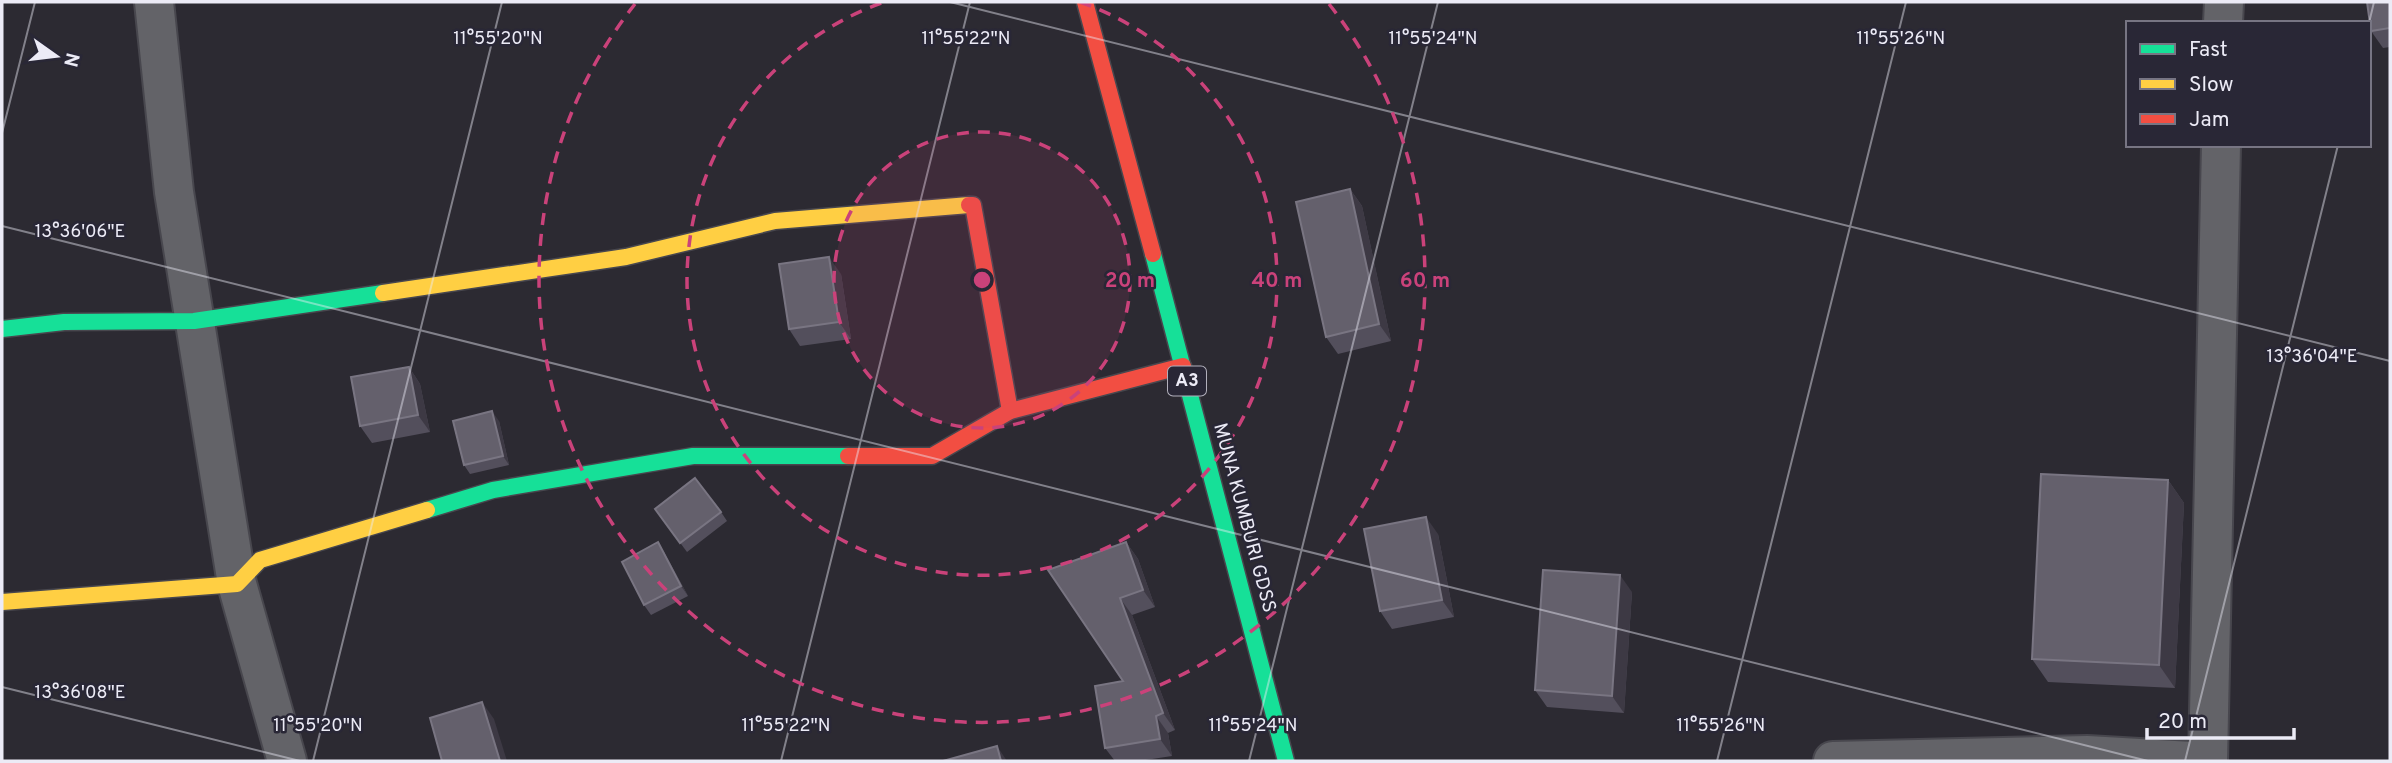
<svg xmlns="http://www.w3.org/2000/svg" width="2392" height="763" viewBox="0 0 2392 763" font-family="Overpass,sans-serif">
<rect width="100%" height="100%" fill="#2c2a32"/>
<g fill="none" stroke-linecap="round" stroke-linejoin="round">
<!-- street casing -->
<g stroke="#48474e" stroke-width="42">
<g id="street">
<path d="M 154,2 L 174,192 L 237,584 L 287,761"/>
<path d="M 2223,23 L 2224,2"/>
<path d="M 1833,761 L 2087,755 L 2191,761"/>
<path d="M 2208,761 L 2221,145"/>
</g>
</g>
<!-- fast casing -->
<g stroke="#48474e" stroke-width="19">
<g id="fast">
<path d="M 1153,254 L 1286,761"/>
<path d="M 2,329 L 64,322 L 194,321 L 383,293"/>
<path d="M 427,510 L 493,490 L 693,456 L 848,456"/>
</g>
</g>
<!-- slow casing -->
<g stroke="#48474e" stroke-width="19">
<g id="slow">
<path d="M 383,293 L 626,257 L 775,221 L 969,205"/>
<path d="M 2,602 L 237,584 L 260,560 L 427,510"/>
</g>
</g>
<!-- jam casing -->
<g stroke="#48474e" stroke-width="19">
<g id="jam">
<path d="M 1085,2 L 1153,254"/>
<path d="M 969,205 L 973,205 L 1010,411"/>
<path d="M 848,456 L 932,456 L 1010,411 L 1183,366"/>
</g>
</g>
<!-- street -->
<use href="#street" stroke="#636368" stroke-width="38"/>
<!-- fast -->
<use href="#fast" stroke="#16e098" stroke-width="16"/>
<!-- slow -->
<use href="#slow" stroke="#ffcf43" stroke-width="16"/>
<!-- jam -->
<use href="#jam" stroke="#f24e42" stroke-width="16"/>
</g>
<!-- wall -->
<g fill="#534f5c">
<path d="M 2390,2 L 2390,47 L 2383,48 L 2371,31 Z"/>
<path d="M 1350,189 L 1362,206 L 1391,341 L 1338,354 L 1326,337 Z"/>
<path d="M 841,274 L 851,339 L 800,346 L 789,329 Z"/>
<path d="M 409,367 L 420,384 L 430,432 L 372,443 L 360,426 Z"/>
<path d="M 499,421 L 509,465 L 470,474 L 464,465 Z"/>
<path d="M 2168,480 L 2184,503 L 2175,688 L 2048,682 L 2032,659 Z"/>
<path d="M 655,509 L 721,512 L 727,521 L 687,552 Z"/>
<path d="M 1438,534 L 1454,617 L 1392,629 L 1380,611 Z"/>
<path d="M 658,542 L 664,552 L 688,596 L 651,615 L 644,605 Z"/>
<path d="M 1126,542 L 1138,559 L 1155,607 L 1132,615 L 1175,730 L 1168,733 L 1172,756 L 1139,761 L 1115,761 L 1105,748 L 1123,681 L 1048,570 Z"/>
<path d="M 1632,592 L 1624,713 L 1547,707 L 1535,690 Z"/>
</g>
<!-- shaded-wall -->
<g fill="#3d3944">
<path d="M 1350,189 L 1362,206 L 1391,341 L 1379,324 Z"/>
<path d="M 829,257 L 841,274 L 851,339 L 839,322 Z"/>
<path d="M 409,367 L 420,384 L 430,432 L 418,415 Z"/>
<path d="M 492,411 L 499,421 L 509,465 L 503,456 Z"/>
<path d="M 2168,480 L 2184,503 L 2175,688 L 2159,665 Z"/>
<path d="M 1426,517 L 1438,534 L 1454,617 L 1442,600 Z"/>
<path d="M 658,542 L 664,552 L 688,596 L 681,586 Z"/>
<path d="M 1126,542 L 1138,559 L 1155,607 L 1143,590 Z"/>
<path d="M 1620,575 L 1632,592 L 1624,713 L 1612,696 Z"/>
<path d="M 1120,598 L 1132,615 L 1175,730 L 1163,713 Z"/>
<path d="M 482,702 L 494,719 L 507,761 L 500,761 Z"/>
<path d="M 1156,716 L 1168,733 L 1172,756 L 1160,739 Z"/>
<path d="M 997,746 L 1007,761 L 1001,761 Z"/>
</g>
<!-- building -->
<g fill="#64606c" stroke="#797582" stroke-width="2">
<path d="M 2367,2 L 2390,2 L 2390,28 L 2371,31 Z"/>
<path d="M 1350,189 L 1379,324 L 1326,337 L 1296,202 Z"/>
<path d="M 829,257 L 839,322 L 789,329 L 779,264 Z"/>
<path d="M 409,367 L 418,415 L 360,426 L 351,377 Z"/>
<path d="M 492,411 L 503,456 L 464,465 L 453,421 Z"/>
<path d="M 2041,474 L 2168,480 L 2159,665 L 2032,659 Z"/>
<path d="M 695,478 L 721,512 L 680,543 L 655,509 Z"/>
<path d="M 1426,517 L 1442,600 L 1380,611 L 1364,529 Z"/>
<path d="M 658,542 L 681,586 L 644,605 L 622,562 Z"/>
<path d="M 1126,542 L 1143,590 L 1120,598 L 1163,713 L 1156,716 L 1160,739 L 1105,748 L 1095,686 L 1123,681 L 1048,570 Z"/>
<path d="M 1543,570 L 1620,575 L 1612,696 L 1535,690 Z"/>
<path d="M 482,702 L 500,761 L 442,761 L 430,718 Z"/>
<path d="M 997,746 L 1001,761 L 943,761 Z"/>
</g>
<!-- ticks -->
<path fill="none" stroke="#ecebf6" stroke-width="2" stroke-opacity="0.45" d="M 950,2 L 2390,361M 2369,23 L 2374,2M 2,133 L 35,2M 2,226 L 2148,761M 2,687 L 300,761M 313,761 L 502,2M 781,761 L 970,2M 1249,761 L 1438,2M 1717,761 L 1906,2M 2185,761 L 2338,145"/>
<!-- distance rings -->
<circle cx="982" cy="280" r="148" fill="#ca427a" fill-opacity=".12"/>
<g fill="none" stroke="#ca427a" stroke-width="3.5" stroke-dasharray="12 9">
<circle cx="982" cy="280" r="148"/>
<path d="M1080 2A295 295 0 1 1 884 2"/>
<path d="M1329 4A443 443 0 1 1 635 4"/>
</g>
<g text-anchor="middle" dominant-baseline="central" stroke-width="5" stroke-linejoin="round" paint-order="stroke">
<!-- shield labels -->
<rect fill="#292736" stroke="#b2b0bc" stroke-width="2" x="1168" y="366.5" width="38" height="29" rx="5"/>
<g font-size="18" font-weight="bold" fill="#ecebf6">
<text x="1187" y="381">A3</text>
</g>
<!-- street labels -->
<g font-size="19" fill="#ecebf6" stroke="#292736">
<text transform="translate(1244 518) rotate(75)">MUNA KUMBURI GDSS</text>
</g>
</g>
<g font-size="18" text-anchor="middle" fill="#ecebf6" stroke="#292736" stroke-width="5" stroke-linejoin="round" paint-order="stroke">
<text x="1901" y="44">11°55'26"N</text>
<text x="498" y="44">11°55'20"N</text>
<text x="966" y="44">11°55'22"N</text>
<text x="1433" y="44">11°55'24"N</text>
<text x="80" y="237">13°36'06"E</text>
<text x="2312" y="362">13°36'04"E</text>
<text x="80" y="698">13°36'08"E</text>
<text x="318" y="731">11°55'20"N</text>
<text x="786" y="731">11°55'22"N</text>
<text x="1253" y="731">11°55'24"N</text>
<text x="1721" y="731">11°55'26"N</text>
</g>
<circle cx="982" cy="280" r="10" fill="#ca427a" stroke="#292736" stroke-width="3.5"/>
<g font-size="21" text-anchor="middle" font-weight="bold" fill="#ca427a" stroke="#292736" stroke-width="5" stroke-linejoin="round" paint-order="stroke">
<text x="1130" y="287">20 m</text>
<text x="1277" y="287">40 m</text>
<text x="1425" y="287">60 m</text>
</g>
<!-- border -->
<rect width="2392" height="763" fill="none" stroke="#ecebf6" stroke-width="7"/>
<!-- legend -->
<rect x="2126" y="21" width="245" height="126" fill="#292736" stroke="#777583" stroke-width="2"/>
<rect x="2140" y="44" width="35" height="10" fill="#16e098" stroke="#777583" stroke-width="2"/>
<text x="2189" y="56" font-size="21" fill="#ecebf6">Fast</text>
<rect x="2140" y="79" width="35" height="10" fill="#ffcf43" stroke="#777583" stroke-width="2"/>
<text x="2189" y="91" font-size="21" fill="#ecebf6">Slow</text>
<rect x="2140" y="114" width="35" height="10" fill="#f24e42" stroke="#777583" stroke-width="2"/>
<text x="2189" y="126" font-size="21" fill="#ecebf6">Jam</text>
<!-- north arrow -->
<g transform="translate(56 56) rotate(104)" stroke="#292736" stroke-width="5" paint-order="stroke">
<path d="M0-5L12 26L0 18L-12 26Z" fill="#ecebf6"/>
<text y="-10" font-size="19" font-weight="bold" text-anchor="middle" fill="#ecebf6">N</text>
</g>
<!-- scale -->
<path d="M2147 728v10h147v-10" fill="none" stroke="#ecebf6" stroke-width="3.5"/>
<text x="2158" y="728" font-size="21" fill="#ecebf6" stroke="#292736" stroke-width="5" paint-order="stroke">20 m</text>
</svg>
